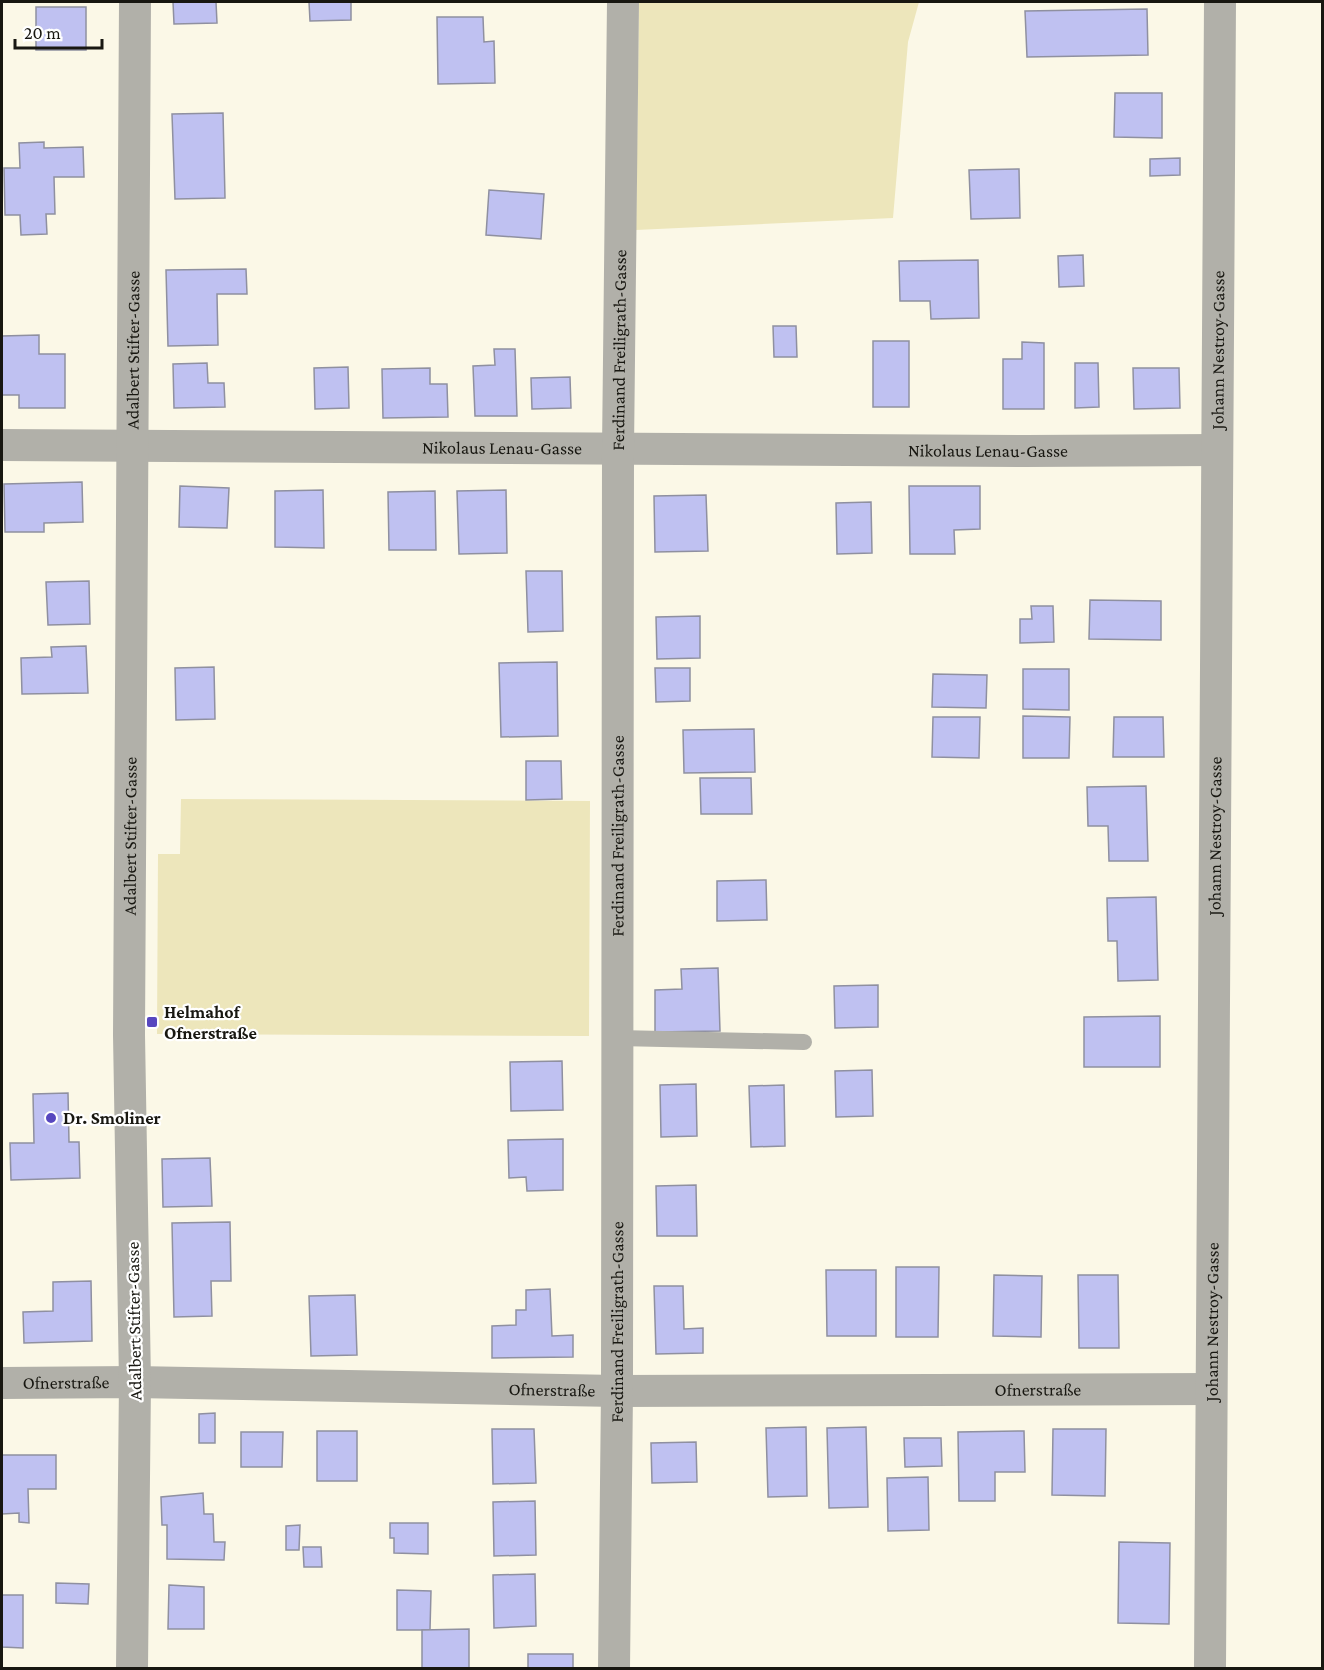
<svg xmlns="http://www.w3.org/2000/svg" width="1324" height="1670" viewBox="0 0 1324 1670" font-family="'Crimson Pro',serif">
<rect width="100%" height="100%" fill="#fbf8e7"/>
<!-- green -->
<g fill="#ede6bb">
<path d="M 639,2 L 919,2 L 908,42 L 893,218 L 636,230 Z"/>
<path d="M 181,799 L 590,801 L 589,1036 L 157,1034 L 158,854 L 180,854 Z"/>
</g>
<!-- building -->
<g fill="#bfc1f1" stroke="#8f90a0" stroke-width="1.5">
<path d="M 173,2 L 216,2 L 217,23 L 174,24 Z"/>
<path d="M 309,2 L 351,2 L 351,20 L 310,21 Z"/>
<rect x="36" y="7" width="50" height="43"/>
<path d="M 1147,9 L 1148,55 L 1027,57 L 1025,11 Z"/>
<path d="M 437,17 L 483,17 L 484,42 L 494,41 L 495,83 L 438,84 Z"/>
<path d="M 1115,93 L 1162,93 L 1162,138 L 1114,137 Z"/>
<path d="M 223,113 L 225,198 L 175,199 L 172,114 Z"/>
<path d="M 44,142 L 44,148 L 83,147 L 84,177 L 54,177 L 55,214 L 46,214 L 47,234 L 21,235 L 20,215 L 5,215 L 4,168 L 20,168 L 19,143 Z"/>
<path d="M 1180,158 L 1180,175 L 1150,176 L 1150,159 Z"/>
<path d="M 1019,169 L 1020,218 L 971,219 L 969,170 Z"/>
<path d="M 489,190 L 544,194 L 541,239 L 486,235 Z"/>
<path d="M 1083,255 L 1084,286 L 1059,287 L 1058,256 Z"/>
<path d="M 978,260 L 979,318 L 931,319 L 930,301 L 900,301 L 899,261 Z"/>
<path d="M 246,269 L 247,294 L 217,294 L 218,345 L 168,346 L 166,270 Z"/>
<path d="M 773,326 L 796,326 L 797,357 L 774,357 Z"/>
<path d="M 39,335 L 39,354 L 65,354 L 65,408 L 19,408 L 19,395 L 2,395 L 2,336 Z"/>
<rect x="873" y="341" width="36" height="66"/>
<path d="M 1022,342 L 1044,343 L 1044,409 L 1003,409 L 1003,359 L 1022,359 Z"/>
<path d="M 494,349 L 515,349 L 517,416 L 475,416 L 473,366 L 495,365 Z"/>
<path d="M 207,363 L 208,383 L 224,383 L 225,407 L 174,408 L 173,364 Z"/>
<path d="M 1075,363 L 1098,363 L 1099,407 L 1075,408 Z"/>
<path d="M 348,367 L 349,408 L 315,409 L 314,368 Z"/>
<path d="M 430,368 L 430,384 L 447,384 L 448,417 L 383,418 L 382,369 Z"/>
<path d="M 1133,368 L 1179,368 L 1180,408 L 1134,409 Z"/>
<path d="M 570,377 L 571,408 L 532,409 L 531,378 Z"/>
<path d="M 82,482 L 83,522 L 44,523 L 44,532 L 5,532 L 4,484 Z"/>
<path d="M 180,486 L 229,488 L 227,528 L 179,527 Z"/>
<path d="M 909,486 L 980,486 L 980,529 L 954,530 L 955,554 L 910,554 Z"/>
<path d="M 323,490 L 324,548 L 275,547 L 275,491 Z"/>
<path d="M 506,490 L 507,553 L 459,554 L 457,491 Z"/>
<path d="M 435,491 L 436,550 L 389,550 L 388,492 Z"/>
<path d="M 706,495 L 708,551 L 655,552 L 654,496 Z"/>
<path d="M 871,502 L 872,553 L 837,554 L 836,503 Z"/>
<path d="M 526,571 L 562,571 L 563,631 L 528,632 Z"/>
<path d="M 89,581 L 90,624 L 48,625 L 46,582 Z"/>
<path d="M 1090,600 L 1161,601 L 1161,640 L 1089,639 Z"/>
<path d="M 1031,606 L 1053,606 L 1054,642 L 1020,643 L 1020,619 L 1032,619 Z"/>
<path d="M 700,616 L 700,658 L 657,659 L 656,617 Z"/>
<path d="M 86,646 L 88,693 L 22,694 L 21,658 L 52,657 L 51,647 Z"/>
<path d="M 557,662 L 558,736 L 501,737 L 499,663 Z"/>
<path d="M 214,667 L 215,719 L 176,720 L 175,668 Z"/>
<path d="M 655,668 L 690,668 L 690,701 L 656,702 Z"/>
<path d="M 1023,669 L 1069,669 L 1069,710 L 1023,709 Z"/>
<path d="M 933,674 L 987,675 L 986,708 L 932,707 Z"/>
<path d="M 1023,716 L 1070,717 L 1069,758 L 1023,758 Z"/>
<path d="M 933,717 L 980,717 L 979,758 L 932,757 Z"/>
<path d="M 1114,717 L 1163,717 L 1164,757 L 1113,757 Z"/>
<path d="M 754,729 L 755,772 L 684,773 L 683,730 Z"/>
<path d="M 526,761 L 561,761 L 562,799 L 526,800 Z"/>
<path d="M 700,778 L 751,778 L 752,814 L 701,814 Z"/>
<path d="M 1146,786 L 1148,861 L 1109,861 L 1108,826 L 1088,826 L 1087,787 Z"/>
<path d="M 766,880 L 767,920 L 717,921 L 717,881 Z"/>
<path d="M 1156,897 L 1158,980 L 1118,981 L 1117,941 L 1108,941 L 1107,898 Z"/>
<path d="M 718,968 L 720,1031 L 655,1032 L 655,990 L 682,989 L 681,969 Z"/>
<path d="M 878,985 L 878,1027 L 835,1028 L 834,986 Z"/>
<path d="M 1160,1016 L 1160,1067 L 1084,1067 L 1084,1017 Z"/>
<path d="M 562,1061 L 563,1110 L 511,1111 L 510,1062 Z"/>
<path d="M 872,1070 L 873,1116 L 836,1117 L 835,1071 Z"/>
<path d="M 696,1084 L 697,1136 L 661,1137 L 660,1085 Z"/>
<path d="M 784,1085 L 785,1146 L 751,1147 L 749,1086 Z"/>
<path d="M 68,1093 L 69,1142 L 79,1142 L 80,1178 L 11,1180 L 10,1143 L 34,1143 L 33,1094 Z"/>
<path d="M 563,1139 L 563,1190 L 527,1191 L 526,1177 L 509,1178 L 508,1140 Z"/>
<path d="M 210,1158 L 212,1206 L 163,1207 L 162,1159 Z"/>
<path d="M 696,1185 L 697,1236 L 657,1236 L 656,1186 Z"/>
<path d="M 230,1222 L 231,1281 L 211,1281 L 212,1316 L 174,1317 L 172,1223 Z"/>
<path d="M 896,1267 L 939,1267 L 938,1337 L 896,1337 Z"/>
<path d="M 826,1270 L 876,1270 L 876,1336 L 827,1336 Z"/>
<path d="M 994,1275 L 1042,1276 L 1041,1337 L 993,1336 Z"/>
<path d="M 1078,1275 L 1118,1275 L 1119,1348 L 1079,1348 Z"/>
<path d="M 91,1281 L 92,1341 L 24,1343 L 23,1312 L 53,1311 L 53,1282 Z"/>
<path d="M 654,1286 L 683,1286 L 684,1329 L 703,1328 L 703,1353 L 656,1354 Z"/>
<path d="M 550,1289 L 552,1336 L 573,1335 L 573,1357 L 492,1358 L 492,1326 L 516,1325 L 516,1310 L 526,1310 L 526,1290 Z"/>
<path d="M 355,1295 L 357,1355 L 311,1356 L 309,1296 Z"/>
<path d="M 215,1413 L 215,1443 L 199,1443 L 199,1414 Z"/>
<path d="M 806,1427 L 807,1496 L 768,1497 L 766,1428 Z"/>
<path d="M 866,1427 L 868,1507 L 829,1508 L 827,1428 Z"/>
<path d="M 492,1429 L 534,1429 L 536,1483 L 493,1484 Z"/>
<path d="M 1053,1429 L 1106,1429 L 1105,1496 L 1052,1495 Z"/>
<rect x="317" y="1431" width="40" height="50"/>
<path d="M 1024,1431 L 1025,1472 L 995,1472 L 995,1501 L 959,1501 L 958,1432 Z"/>
<path d="M 241,1432 L 283,1432 L 282,1467 L 241,1467 Z"/>
<path d="M 904,1438 L 941,1438 L 942,1466 L 905,1467 Z"/>
<path d="M 696,1442 L 697,1482 L 652,1483 L 651,1443 Z"/>
<path d="M 2,1455 L 56,1455 L 56,1489 L 28,1489 L 29,1523 L 19,1522 L 19,1513 L 2,1514 Z"/>
<path d="M 928,1477 L 929,1530 L 888,1531 L 887,1478 Z"/>
<path d="M 203,1493 L 204,1514 L 213,1514 L 214,1542 L 225,1542 L 224,1560 L 167,1559 L 167,1525 L 162,1525 L 161,1497 Z"/>
<path d="M 535,1501 L 536,1555 L 494,1556 L 493,1502 Z"/>
<path d="M 390,1523 L 428,1523 L 428,1554 L 394,1553 L 394,1538 L 390,1538 Z"/>
<path d="M 300,1525 L 299,1550 L 286,1550 L 286,1526 Z"/>
<path d="M 1119,1542 L 1170,1543 L 1169,1624 L 1118,1623 Z"/>
<path d="M 303,1547 L 321,1547 L 322,1567 L 304,1567 Z"/>
<path d="M 535,1574 L 536,1626 L 494,1628 L 493,1575 Z"/>
<path d="M 56,1583 L 89,1584 L 88,1604 L 56,1603 Z"/>
<path d="M 169,1585 L 204,1587 L 204,1629 L 168,1629 Z"/>
<path d="M 397,1590 L 431,1591 L 430,1630 L 397,1630 Z"/>
<path d="M 2,1595 L 23,1595 L 23,1648 L 2,1647 Z"/>
<path d="M 469,1629 L 469,1668 L 422,1668 L 422,1630 Z"/>
<rect x="528" y="1654" width="45" height="14"/>
</g>
<g fill="none" stroke-linecap="round" stroke-linejoin="round">
<!-- lane -->
<path stroke="#b1b0a9" stroke-width="16" d="M 618,1038 L 804,1042"/>
<!-- street -->
<g stroke="#b1b0a9" stroke-width="32">
<path id="s1" d="M 2,445 L 1026,451 L 1217,450"/>
<path id="s2" d="M 2,1383 L 135,1382 L 617,1391 L 1211,1389"/>
<path id="s3" d="M 132,1668 L 135,1382 L 129,1035 L 135,2"/>
<path id="s4" d="M 614,1668 L 617,1391 L 618,449 L 623,2"/>
<path id="s5" d="M 1210,1668 L 1220,2"/>
</g>
</g>
<!-- markers -->
<g fill="#5747bf" stroke="#fff" stroke-width="2">
<rect x="146" y="1016" width="12" height="12" rx="3"/>
<circle cx="51" cy="1118" r="6"/>
</g>
<g text-anchor="middle" dominant-baseline="central" stroke-width="4.5" stroke-linejoin="round" paint-order="stroke">
<!-- street labels -->
<g font-size="18" fill="#181711" stroke="#fff">
<text stroke="none"><textPath href="#s3" startOffset="1318">Adalbert Stifter-Gasse</textPath></text>
<text stroke="none"><textPath href="#s4" startOffset="1318">Ferdinand Freiligrath-Gasse</textPath></text>
<text stroke="none"><textPath href="#s5" startOffset="1318">Johann Nestroy-Gasse</textPath></text>
<text stroke="none"><textPath href="#s1" startOffset="500">Nikolaus Lenau-Gasse</textPath></text>
<text stroke="none"><textPath href="#s1" startOffset="986">Nikolaus Lenau-Gasse</textPath></text>
<text stroke="none"><textPath href="#s3" startOffset="832">Adalbert Stifter-Gasse</textPath></text>
<text stroke="none"><textPath href="#s4" startOffset="832">Ferdinand Freiligrath-Gasse</textPath></text>
<text stroke="none"><textPath href="#s5" startOffset="832">Johann Nestroy-Gasse</textPath></text>
<text transform="translate(134 1321) rotate(-91)">Adalbert Stifter-Gasse</text>
<text stroke="none"><textPath href="#s4" startOffset="346">Ferdinand Freiligrath-Gasse</textPath></text>
<text stroke="none"><textPath href="#s5" startOffset="346">Johann Nestroy-Gasse</textPath></text>
<text stroke="none"><textPath href="#s2" startOffset="64">Ofnerstraße</textPath></text>
<text stroke="none"><textPath href="#s2" startOffset="550">Ofnerstraße</textPath></text>
<text stroke="none"><textPath href="#s2" startOffset="1036">Ofnerstraße</textPath></text>
</g>
<!-- poi labels -->
<g font-size="18" font-weight="bold" fill="#181711" stroke="#fff" text-anchor="start">
<text x="164" y="1012">Helmahof<tspan x="164" dy="21">Ofnerstraße</tspan></text>
<text x="63" y="1118">Dr. Smoliner</text>
</g>
</g>
<!-- border -->
<rect width="1324" height="1670" fill="none" stroke="#181711" stroke-width="6"/>
<!-- scale -->
<path d="M15 39v9h87v-9" fill="none" stroke="#181711" stroke-width="3"/>
<text x="24" y="39" font-size="18" fill="#181711" stroke="#ffffff" stroke-width="4.5" paint-order="stroke">20 m</text>
</svg>
